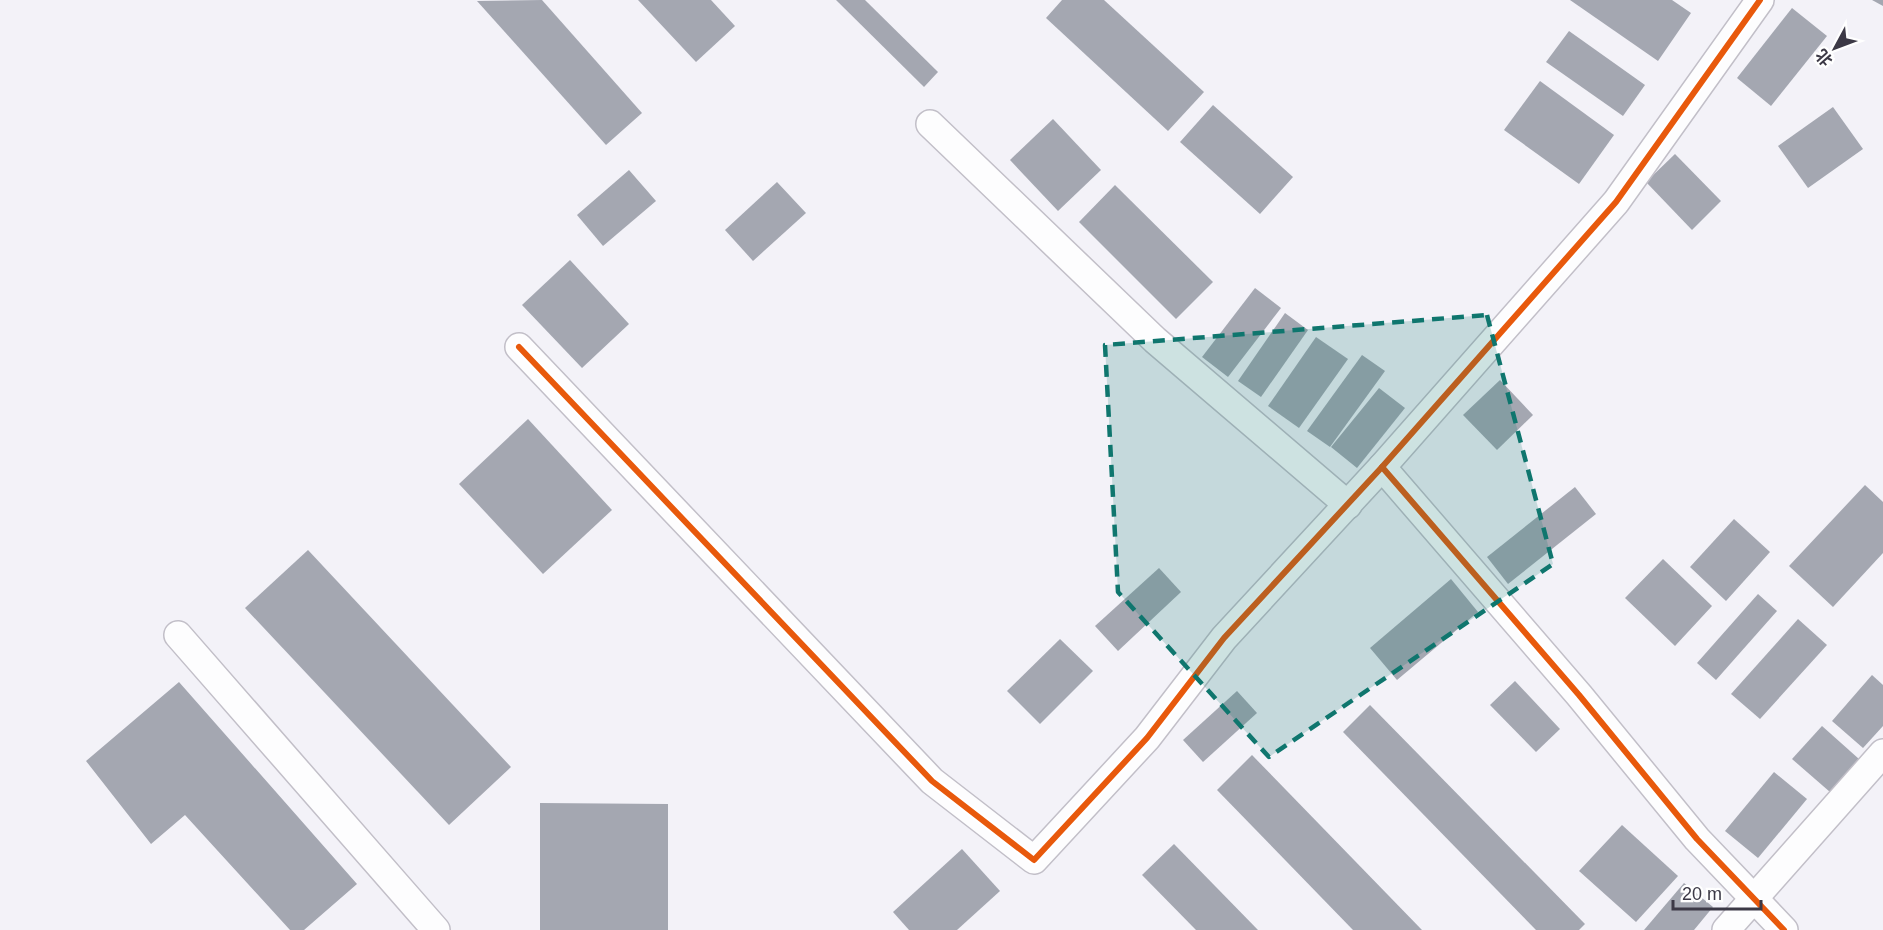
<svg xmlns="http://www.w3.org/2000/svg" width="1883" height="930" viewBox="0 0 1883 930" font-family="Helvetica,'Noto Sans SC',sans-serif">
<rect width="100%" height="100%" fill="#f3f2f8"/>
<!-- building -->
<g fill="#a4a7b1">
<path d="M 542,0 L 642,113 L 606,145 L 477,1 Z"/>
<path d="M 638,0 L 711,0 L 735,26 L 696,62 Z"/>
<path d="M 836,0 L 865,0 L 938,72 L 924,87 Z"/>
<path d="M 1062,0 L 1104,0 L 1204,92 L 1168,131 L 1046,18 Z"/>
<path d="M 1570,0 L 1672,0 L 1691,13 L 1658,61 Z"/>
<path d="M 1872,0 L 1883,0 L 1883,6 Z"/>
<path d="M 1792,8 L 1827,36 L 1771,106 L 1737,78 Z"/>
<path d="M 1569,31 L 1645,85 L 1623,116 L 1546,62 Z"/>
<path d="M 1540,81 L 1614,135 L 1579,184 L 1504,130 Z"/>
<path d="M 1213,105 L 1293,177 L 1260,214 L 1180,142 Z"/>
<path d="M 1833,107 L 1863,149 L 1808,188 L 1778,146 Z"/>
<path d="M 1053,119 L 1101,170 L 1058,211 L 1010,160 Z"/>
<path d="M 1675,154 L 1721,201 L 1692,230 L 1646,182 Z"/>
<path d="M 629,170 L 656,201 L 603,246 L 577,215 Z"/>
<path d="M 777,182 L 806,213 L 753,261 L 725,230 Z"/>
<path d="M 1115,185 L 1213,282 L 1176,319 L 1079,222 Z"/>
<path d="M 570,260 L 629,324 L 582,368 L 522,305 Z"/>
<path d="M 1255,288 L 1281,308 L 1228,377 L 1202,357 Z"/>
<path d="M 1285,313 L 1308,330 L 1261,397 L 1238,381 Z"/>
<path d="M 1316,337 L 1348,359 L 1299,428 L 1268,406 Z"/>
<path d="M 1362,355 L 1385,371 L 1330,447 L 1307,431 Z"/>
<path d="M 1500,380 L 1533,415 L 1497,450 L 1463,415 Z"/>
<path d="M 1379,388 L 1405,408 L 1357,468 L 1331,447 Z"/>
<path d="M 528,419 L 612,510 L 543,574 L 459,484 Z"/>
<path d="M 1865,485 L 1883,502 L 1883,553 L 1833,607 L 1789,566 Z"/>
<path d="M 1575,487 L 1596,514 L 1508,584 L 1487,557 Z"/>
<path d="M 1734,519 L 1770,552 L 1726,601 L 1690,567 Z"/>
<path d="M 308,550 L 511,767 L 449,825 L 245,608 Z"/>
<path d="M 1663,559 L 1712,606 L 1675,646 L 1625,598 Z"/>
<path d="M 1159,568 L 1181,592 L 1118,651 L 1095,626 Z"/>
<path d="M 1451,579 L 1478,612 L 1397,680 L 1370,648 Z"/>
<path d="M 1758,594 L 1777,611 L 1716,680 L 1697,663 Z"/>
<path d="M 1798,619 L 1827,645 L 1760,719 L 1731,694 Z"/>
<path d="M 1060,639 L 1093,671 L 1040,724 L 1007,691 Z"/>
<path d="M 1872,675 L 1883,685 L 1883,726 L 1863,748 L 1832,721 Z"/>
<path d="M 1515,681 L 1560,729 L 1536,752 L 1490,705 Z"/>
<path d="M 179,682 L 357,884 L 304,930 L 290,930 L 185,815 L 151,844 L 86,761 Z"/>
<path d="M 1237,691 L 1257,713 L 1203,762 L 1183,740 Z"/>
<path d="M 1370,705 L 1585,924 L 1579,930 L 1536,930 L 1343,732 Z"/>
<path d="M 1822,726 L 1859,759 L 1830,792 L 1792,759 Z"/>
<path d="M 1252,755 L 1422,930 L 1353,930 L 1217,790 Z"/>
<path d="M 1774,772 L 1807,799 L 1758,858 L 1725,831 Z"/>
<path d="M 540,803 L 668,804 L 668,930 L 540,930 Z"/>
<path d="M 1622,825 L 1678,876 L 1636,922 L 1579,871 Z"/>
<path d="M 1174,844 L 1258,930 L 1196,930 L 1142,875 Z"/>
<path d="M 962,849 L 1000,891 L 957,930 L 909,930 L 893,912 Z"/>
<path d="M 1684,883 L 1713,907 L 1694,930 L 1644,930 Z"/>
</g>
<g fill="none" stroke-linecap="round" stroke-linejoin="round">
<!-- street casing -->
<g stroke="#c2bfc8" stroke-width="30">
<g id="street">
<path d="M 1760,0 L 1616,202 L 1382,467 L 1579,695 L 1697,839 L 1784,930"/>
<path d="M 930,124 L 1155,340 L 1348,505"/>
<path d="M 519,347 L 932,781 L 1034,860 L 1147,738 L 1224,638 L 1382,467"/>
<path d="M 178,635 L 436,930"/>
<path d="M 1726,930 L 1883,753"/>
</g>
</g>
<!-- street -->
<use href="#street" stroke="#fdfdfe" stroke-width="27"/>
<!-- cycleway casing -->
<g stroke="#fff" stroke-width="10">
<g id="cycleway">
<path d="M 1760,0 L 1616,202 L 1382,467 L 1579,695 L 1697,839 L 1784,930"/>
<path d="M 519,347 L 932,781 L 1034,860 L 1147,738 L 1224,638 L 1382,467"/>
</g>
</g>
<!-- cycleway -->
<use href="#cycleway" stroke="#e8590c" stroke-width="6"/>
</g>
<!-- marked area -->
<path fill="#0f766e" fill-opacity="0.2" stroke="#0f766e" stroke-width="4.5" stroke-dasharray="12 8" stroke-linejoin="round" d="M 1487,315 L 1553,564 L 1269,757 L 1118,592 L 1105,345 Z"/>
<!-- north arrow -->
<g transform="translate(1835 48) rotate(229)" stroke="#ffffff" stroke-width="4.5" paint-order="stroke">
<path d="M0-4.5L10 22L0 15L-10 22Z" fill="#3c3946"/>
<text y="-9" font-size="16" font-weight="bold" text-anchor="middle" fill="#3c3946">北</text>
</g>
<!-- scale -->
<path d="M1673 900v9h88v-9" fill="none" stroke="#3c3946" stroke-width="3"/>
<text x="1682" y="900" font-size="18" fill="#3c3946" stroke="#ffffff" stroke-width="4.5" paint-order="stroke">20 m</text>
</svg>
